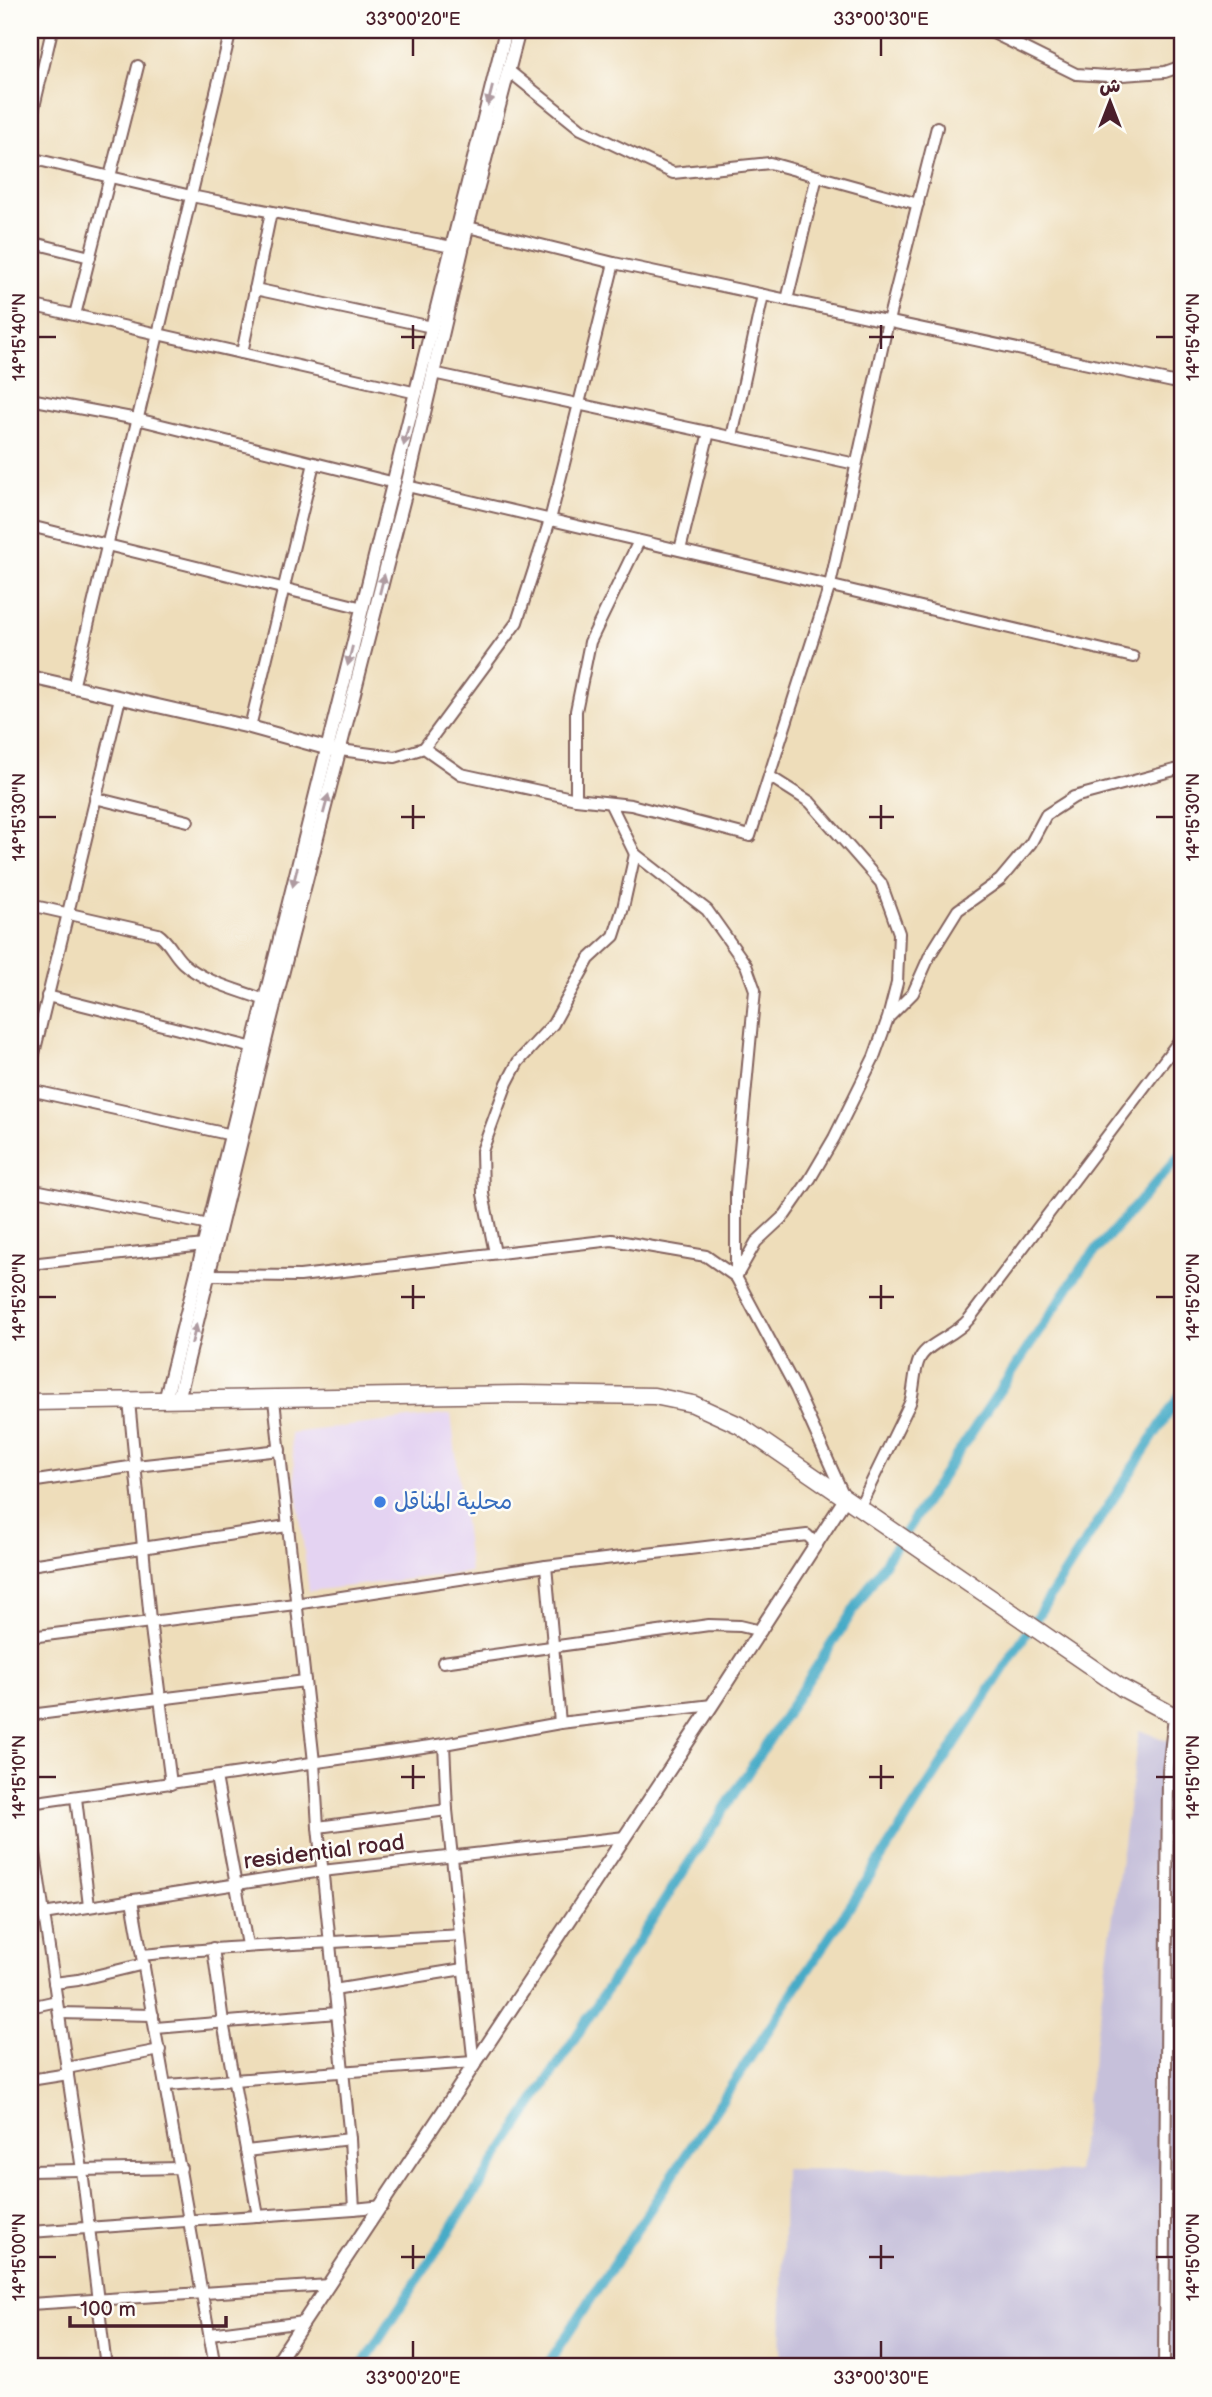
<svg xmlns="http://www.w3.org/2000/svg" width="1212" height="2397" viewBox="0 0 1212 2397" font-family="'Balsamiq Sans','Playpen Sans Arabic',sans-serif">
<rect width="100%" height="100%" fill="#fdfcf7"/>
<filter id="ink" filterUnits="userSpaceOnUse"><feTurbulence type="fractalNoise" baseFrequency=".0143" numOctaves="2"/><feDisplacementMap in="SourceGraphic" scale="14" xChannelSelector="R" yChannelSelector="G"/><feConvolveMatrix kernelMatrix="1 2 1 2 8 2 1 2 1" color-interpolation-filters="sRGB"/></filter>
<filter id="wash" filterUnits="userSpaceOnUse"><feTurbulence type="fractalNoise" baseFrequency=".00686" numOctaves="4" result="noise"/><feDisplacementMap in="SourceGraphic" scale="28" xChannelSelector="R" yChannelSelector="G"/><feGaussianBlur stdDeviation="1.57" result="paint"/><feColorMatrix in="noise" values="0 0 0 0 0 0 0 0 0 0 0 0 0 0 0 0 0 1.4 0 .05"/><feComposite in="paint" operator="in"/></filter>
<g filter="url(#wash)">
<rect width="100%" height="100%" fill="#eeddba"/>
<!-- built -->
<path fill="#e4d3f2" d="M 451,1414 L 470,1572 L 309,1591 L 290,1433 Z"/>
<!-- industrial -->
<path fill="#c6c0da" d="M 1139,1730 L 1182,1746 L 1182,2367 L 781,2367 L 784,2169 L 1077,2172 Z"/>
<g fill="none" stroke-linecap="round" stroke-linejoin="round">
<!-- canal -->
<g stroke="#47abc7" stroke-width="10">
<path d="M 361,2367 L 866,1591 L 1084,1264 L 1182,1153"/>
<path d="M 546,2367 L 858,1894 L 1182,1392"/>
</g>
</g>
</g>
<g filter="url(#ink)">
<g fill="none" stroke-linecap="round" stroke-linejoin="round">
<!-- minor casing -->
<g stroke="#83625d" stroke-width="14">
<g id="minor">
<path d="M 987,30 L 1076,74 L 1108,76 L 1165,72 L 1182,66"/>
<path d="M 509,71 L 581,129 L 673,173 L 770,163 L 918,204"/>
<path d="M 30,124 L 52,30"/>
<path d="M 30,158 L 191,196 L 452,247"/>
<path d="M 460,225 L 614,263 L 1182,384"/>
<path d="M 30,242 L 90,257"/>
<path d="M 255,289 L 432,327"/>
<path d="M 787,300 L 817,176"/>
<path d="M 30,305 L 417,393"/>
<path d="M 75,315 L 138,66"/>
<path d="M 242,353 L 271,212"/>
<path d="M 433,373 L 856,464"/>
<path d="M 30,399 L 137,419 L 395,483"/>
<path d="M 732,437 L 763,295"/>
<path d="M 407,486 L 1133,657"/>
<path d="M 30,526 L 363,608"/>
<path d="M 680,550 L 709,432"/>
<path d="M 73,688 L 231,30"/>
<path d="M 250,727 L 314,463"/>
<path d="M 424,748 L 517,622 L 550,520 L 614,263"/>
<path d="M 340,750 L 395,757 L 424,748 L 461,774 L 576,799 L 631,805 L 750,836 L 830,585 L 888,321 L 937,127"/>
<path d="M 95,798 L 188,821"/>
<path d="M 576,799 L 576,711 L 590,642 L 639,541"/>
<path d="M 610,803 L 635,854 L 707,910 L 746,965 L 755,990 L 736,1193 L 736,1274"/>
<path d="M 30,905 L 158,934 C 169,941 173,954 183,963 C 204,982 239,990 265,1000"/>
<path d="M 47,996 L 254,1048"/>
<path d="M 890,1016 L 913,993 L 930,955 L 958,910 L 1000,880 L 1031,843 L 1046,815 L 1074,797 L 1182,768"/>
<path d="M 30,1070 L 120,698"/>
<path d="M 30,1090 L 232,1135"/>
<path d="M 30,1189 L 209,1225"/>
<path d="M 495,1253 L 483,1194 L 482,1151 L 507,1083 L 518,1062 L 553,1024 L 589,959 L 614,936 L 623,908 L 635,854"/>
<path d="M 30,1264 L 204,1245"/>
<path d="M 209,1275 L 300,1276 L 612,1240 L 706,1256 L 736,1277 L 796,1389 L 844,1496"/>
<path d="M 736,1277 L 756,1242 L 785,1215 L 810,1179 L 834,1138 L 874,1057 L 888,1018 L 897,983 L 899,933 L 881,883 L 810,802 L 769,776"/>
<path d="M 274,1400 L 314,1762 L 318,1827 L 350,2139 L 354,2209 L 383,2206"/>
<path d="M 129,1401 L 150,1620 L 171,1784"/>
<path d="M 30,1482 L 136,1466 L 280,1450"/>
<path d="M 859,1508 L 910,1403 C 915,1389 913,1371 920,1358 C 928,1343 955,1336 969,1319 L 1182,1037"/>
<path d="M 30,1565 L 287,1526"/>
<path d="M 546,1566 L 560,1723"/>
<path d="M 30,1637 L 295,1604 L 546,1566 L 807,1535 L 817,1545"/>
<path d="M 443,1662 L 709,1625 L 740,1626 L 761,1631"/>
<path d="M 30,1715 L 305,1681"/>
<path d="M 444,1744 L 447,1810"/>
<path d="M 216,1777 L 247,1945"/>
<path d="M 76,1798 L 89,1906"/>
<path d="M 30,1803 L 444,1744 L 560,1723 L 712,1705"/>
<path d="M 30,1820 L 82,2170 L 106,2367"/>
<path d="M 318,1827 L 447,1810 L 474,2066"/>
<path d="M 132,1900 L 215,2367"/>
<path d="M 30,1916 L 322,1871 L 625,1837"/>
<path d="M 213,1948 L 223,2022 L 258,2216"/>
<path d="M 142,1955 C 248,1944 354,1942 460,1935"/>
<path d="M 54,1983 L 78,1980 L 144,1964"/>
<path d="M 334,1990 L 463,1969"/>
<path d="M 30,2007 L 57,2001"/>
<path d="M 59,2013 L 153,2015"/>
<path d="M 156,2028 L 337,2013"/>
<path d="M 67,2068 L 160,2050"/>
<path d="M 30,2080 L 68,2074"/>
<path d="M 167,2085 L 473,2062"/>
<path d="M 246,2151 L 350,2139"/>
<path d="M 30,2171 L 181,2168"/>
<path d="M 30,2232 L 354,2209"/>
<path d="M 30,2304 L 329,2285"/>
<path d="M 210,2334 L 304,2322"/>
<path d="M 1164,2367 L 1168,1771 L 1174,1717"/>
</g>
</g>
<!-- tertiary casing -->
<g stroke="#83625d" stroke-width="16">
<g id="tertiary">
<path d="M 30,677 L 250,727 L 333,750"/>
<path d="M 178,1400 L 268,1029 L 407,486 L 467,228 L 519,30"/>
<path d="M 165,1401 L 506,30"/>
<path d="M 274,2367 L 712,1705 L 845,1499"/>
</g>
</g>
<!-- primary casing -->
<g stroke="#83625d" stroke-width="19">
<path id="primary" d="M 30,1402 L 522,1394 L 654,1396 L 693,1404 L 739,1425 L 1122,1688 L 1182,1720"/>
</g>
<!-- minor -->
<use href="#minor" stroke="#fff" stroke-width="10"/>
<!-- tertiary -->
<use href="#tertiary" stroke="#fff" stroke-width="12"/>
<!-- primary -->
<use href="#primary" stroke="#fff" stroke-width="16"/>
</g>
<!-- one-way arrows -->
<defs><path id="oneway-solid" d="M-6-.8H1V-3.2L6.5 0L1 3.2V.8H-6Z" transform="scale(1.75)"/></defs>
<g fill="#ae9aa0">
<use href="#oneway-solid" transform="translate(490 96) rotate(104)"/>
<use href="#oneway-solid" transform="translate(406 436) rotate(104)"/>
<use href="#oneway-solid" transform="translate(382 584) rotate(-76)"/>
<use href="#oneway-solid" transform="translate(350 656) rotate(104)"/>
<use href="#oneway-solid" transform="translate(326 804) rotate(-75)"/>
<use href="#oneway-solid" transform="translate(295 877) rotate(104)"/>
<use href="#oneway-solid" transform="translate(194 1334) rotate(-76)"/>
</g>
</g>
<!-- ticks -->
<path fill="none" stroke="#4a1f2b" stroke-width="2.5" d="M 413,38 L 413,56M 881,38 L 881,56M 413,325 L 413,349M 881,325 L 881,349M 38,337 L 56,337M 401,337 L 425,337M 869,337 L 894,337M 1156,337 L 1174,337M 413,805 L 413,829M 881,805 L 881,829M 38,817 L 56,817M 401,817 L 425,817M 869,817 L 894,817M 1156,817 L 1174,817M 413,1285 L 413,1309M 881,1285 L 881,1309M 38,1297 L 56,1297M 401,1297 L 425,1297M 869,1297 L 894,1297M 1156,1297 L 1174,1297M 413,1765 L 413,1789M 881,1765 L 881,1789M 38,1777 L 56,1777M 401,1777 L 425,1777M 869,1777 L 894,1777M 1156,1777 L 1174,1777M 413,2245 L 413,2269M 881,2245 L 881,2269M 38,2257 L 56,2257M 401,2257 L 425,2257M 869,2257 L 894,2257M 1156,2257 L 1174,2257M 413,2341 L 413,2358M 881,2341 L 881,2358"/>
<!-- markers -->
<circle fill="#3f7fe0" stroke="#fdfcf7" stroke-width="2.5" cx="380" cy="1502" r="7"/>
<g text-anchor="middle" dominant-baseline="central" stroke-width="5" stroke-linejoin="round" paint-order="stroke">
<!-- shop labels -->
<g font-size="23" fill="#366cbe" stroke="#fdfcf7" text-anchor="start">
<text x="394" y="1502">محلية المناقل</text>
</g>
<!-- street labels -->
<g font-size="23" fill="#4a1f2b" stroke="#fdfcf7">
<text transform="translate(324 1852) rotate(-7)">residential road</text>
</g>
</g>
<!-- margin -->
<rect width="1212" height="2397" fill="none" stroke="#fdfcf7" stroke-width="77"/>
<!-- north arrow -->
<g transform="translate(1110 102)" stroke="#fdfcf7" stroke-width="5" paint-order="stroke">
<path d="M0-5L12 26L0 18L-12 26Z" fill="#4a1f2b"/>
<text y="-10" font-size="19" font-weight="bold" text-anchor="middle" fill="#4a1f2b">ش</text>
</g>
<!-- scale -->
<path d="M70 2316v10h156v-10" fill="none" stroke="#4a1f2b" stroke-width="3.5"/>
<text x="80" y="2316" font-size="21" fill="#4a1f2b" stroke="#fdfcf7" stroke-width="5" paint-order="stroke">100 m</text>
<rect x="38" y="38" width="1136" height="2320" fill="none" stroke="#4a1f2b" stroke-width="2.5"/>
<g font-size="18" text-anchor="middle" fill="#4a1f2b">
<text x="413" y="25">33°00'20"E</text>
<text x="881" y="25">33°00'30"E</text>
<text transform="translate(19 337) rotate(-90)" y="6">14°15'40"N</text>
<text transform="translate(1193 337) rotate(-90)" y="6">14°15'40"N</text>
<text transform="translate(19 817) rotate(-90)" y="6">14°15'30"N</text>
<text transform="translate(1193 817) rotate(-90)" y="6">14°15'30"N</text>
<text transform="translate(19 1297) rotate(-90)" y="6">14°15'20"N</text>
<text transform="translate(1193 1297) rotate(-90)" y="6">14°15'20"N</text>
<text transform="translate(19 1777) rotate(-90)" y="6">14°15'10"N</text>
<text transform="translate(1193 1777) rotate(-90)" y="6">14°15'10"N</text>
<text transform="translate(19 2257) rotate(-90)" y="6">14°15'00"N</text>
<text transform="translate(1193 2257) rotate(-90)" y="6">14°15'00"N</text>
<text x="413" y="2384">33°00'20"E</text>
<text x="881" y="2384">33°00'30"E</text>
</g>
</svg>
